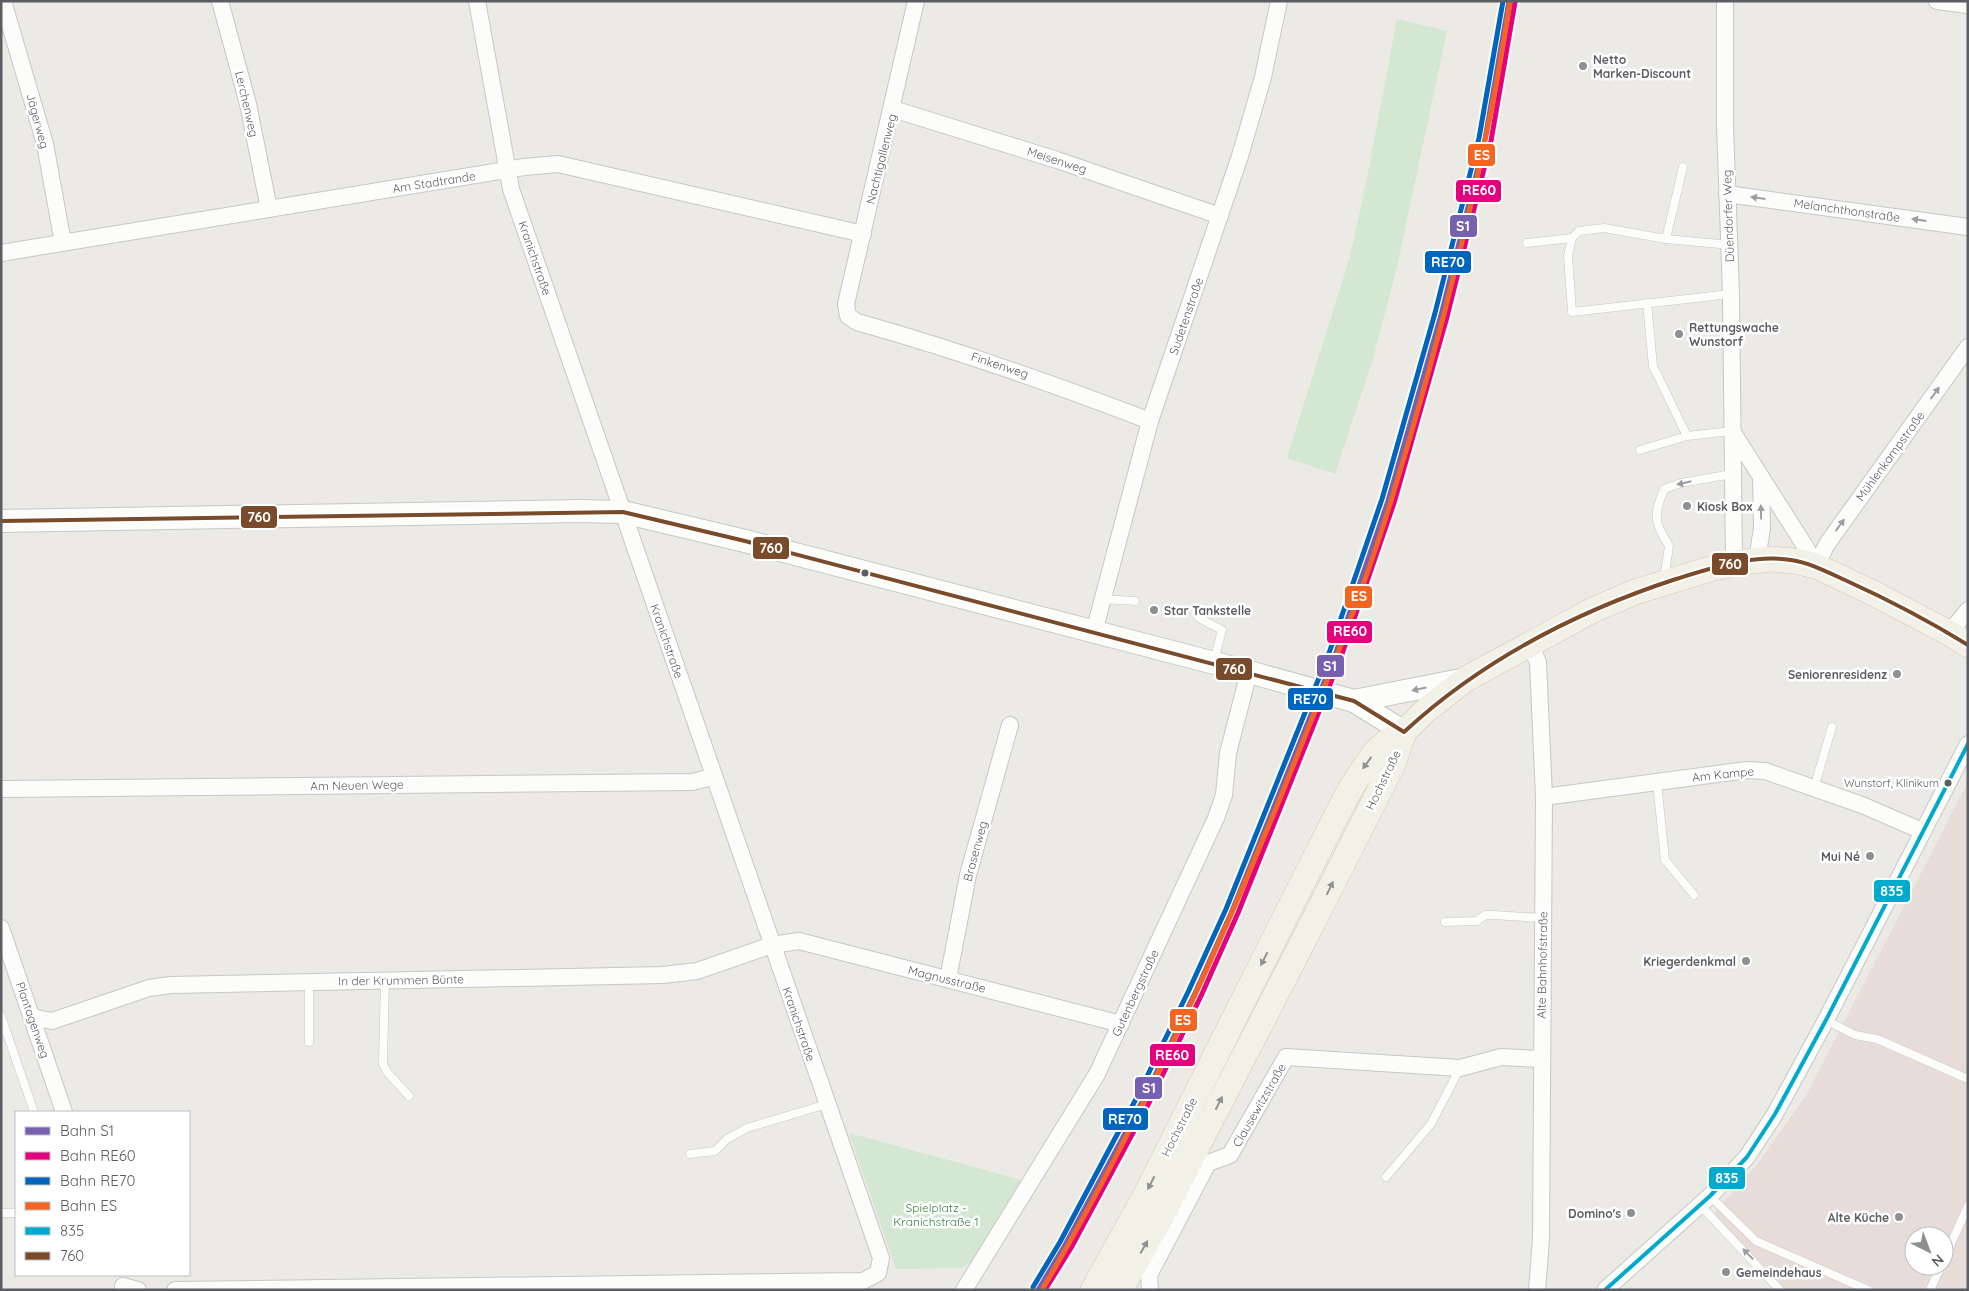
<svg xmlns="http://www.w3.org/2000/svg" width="1969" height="1291" viewBox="0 0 1969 1291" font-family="Quicksand,sans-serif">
<rect width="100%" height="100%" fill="#ebeae5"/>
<!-- medical -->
<path fill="#e7dcd8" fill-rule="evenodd" d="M 1968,782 L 1968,1290 L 1776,1290 L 1710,1218 L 1758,1163 L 1807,1094 ZM 1914,1236 L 1944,1236 L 1944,1266 L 1914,1266 Z"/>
<!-- green -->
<g fill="#d4e7d2">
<path d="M 1397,19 L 1447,31 L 1397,267 L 1373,359 L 1335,474 L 1287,458 L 1350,257 L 1367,178 Z"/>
<path d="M 849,1133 L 1025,1181 L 982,1254 L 962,1268 L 896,1269 Z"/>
</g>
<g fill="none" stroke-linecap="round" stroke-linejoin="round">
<!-- service casing -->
<g stroke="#c7c7c6" stroke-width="9">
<g id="service">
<path d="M 1666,239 L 1683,167"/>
<path d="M 1527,243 L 1572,238"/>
<path d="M 1730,245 L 1666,239 L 1604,228 L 1579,231 L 1572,238 L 1568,256 L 1572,312 L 1731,294"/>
<path d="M 1647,303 L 1653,366 L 1687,436"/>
<path d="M 1640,450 L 1687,436 L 1732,431"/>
<path d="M 1664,579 L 1669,546 C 1654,520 1653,518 1664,489 L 1681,483 L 1732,474"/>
<path d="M 1102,599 L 1135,601"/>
<path d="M 1199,618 L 1222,630 L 1214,661"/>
<path d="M 1657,782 L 1665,860 L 1694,895"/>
<path d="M 1814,788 L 1832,727"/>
<path d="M 1445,922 L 1477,921 L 1485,915 L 1492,915 L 1543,918"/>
<path d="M 385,980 L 383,1064 L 387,1072 L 409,1096"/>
<path d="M 309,982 L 309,1042"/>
<path d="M 1,1016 L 34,1112"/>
<path d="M 1826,1020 L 1855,1035 L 1877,1039 L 1968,1079"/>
<path d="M 690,1154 L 715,1151 L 727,1139 L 747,1128 L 827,1104"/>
<path d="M 1386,1177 L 1431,1124 L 1460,1068"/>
<path d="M 1710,1196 L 1756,1241 L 1868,1290"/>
<path d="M 1700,1205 L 1780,1290"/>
<path d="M 1,1213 L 16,1213"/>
<path d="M 1944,1259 L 1968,1206"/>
<path d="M 1930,1290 L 1941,1266"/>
</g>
</g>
<!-- minor casing -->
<g stroke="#c7c7c6" stroke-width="18">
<g id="minor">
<path d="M 3,1 L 45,144 L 63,243"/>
<path d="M 220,1 L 248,104 L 269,209"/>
<path d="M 916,1 L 846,304 L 848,316 L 857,322 C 957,350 1054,384 1150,421"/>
<path d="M 1725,1 L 1725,125 L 1731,294 L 1734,563"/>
<path d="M 1937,1 L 1968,5"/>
<path d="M 893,109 L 1057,160 L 1220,216"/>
<path d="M 1727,194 L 1968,227"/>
<path d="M 1,253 L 524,167 L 558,164 L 863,234"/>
<path d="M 1732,431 L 1761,477 L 1762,528 L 1757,560"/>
<path d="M 1761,477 L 1805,546 L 1816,566"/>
<path d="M 1816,566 L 1827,544 L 1968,347"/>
<path d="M 1094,632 L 1150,421 L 1240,156 L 1263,77 L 1279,1"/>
<path d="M 1949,633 L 1968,610"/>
<path d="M 1529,643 L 1538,662 L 1544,797 L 1541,1239 L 1537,1290"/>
<path d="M 1,789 L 692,782 L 713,777"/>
<path d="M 1544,797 L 1747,770 L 1765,771 L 1862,805 L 1922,831"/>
<path d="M 1,928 L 64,1112"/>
<path d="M 948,979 L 968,875 L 1010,725"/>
<path d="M 32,1017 L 52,1021 L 149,988 L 171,985 L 663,975 L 697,971 L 772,945 L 799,941 L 1121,1024"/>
<path d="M 123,1286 L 138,1290"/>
<path d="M 175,1290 L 863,1281 L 878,1273 L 881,1258 L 511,189 L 477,1"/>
<path d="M 964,1290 L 1097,1074 L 1216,818 L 1224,795 L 1228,753 L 1249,672"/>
<path d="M 1150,1290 L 1149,1275 L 1208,1163 L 1230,1155 L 1286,1057 L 1460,1068 L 1501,1057 L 1541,1059"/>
<path d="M 1605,1290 L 1710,1196 L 1747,1157 L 1775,1114 L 1826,1020 L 1968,744"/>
</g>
</g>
<!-- secondary casing -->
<g stroke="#c8c8c7" stroke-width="24">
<g id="secondary">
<path d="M 1,521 L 580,511 L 623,512 L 745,541 L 1249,672 L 1354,701 L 1404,732"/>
<path d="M 1354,701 L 1466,679"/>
</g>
</g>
<!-- primary casing -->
<g stroke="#d2cbb4" stroke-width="26">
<g id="primary">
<path d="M 1093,1290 L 1143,1200 L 1331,826 L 1352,786 L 1375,752 L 1388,741 L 1404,732 L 1425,711 L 1466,679 L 1593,610 L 1635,592 L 1713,568 L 1734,563 L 1771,559 L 1795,561 L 1816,566 L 1873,593 L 1949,633 L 1968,645"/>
<path d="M 1120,1290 L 1159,1221 L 1308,932 L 1393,764 L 1404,732"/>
</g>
</g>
<!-- service -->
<use href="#service" stroke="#fcfcfb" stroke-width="8"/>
<!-- minor -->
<use href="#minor" stroke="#fcfcfb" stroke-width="16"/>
<!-- secondary -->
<use href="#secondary" stroke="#fcfcfb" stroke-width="22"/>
<!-- primary -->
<use href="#primary" stroke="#f2f1e7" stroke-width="25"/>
<!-- bus-1 casing -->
<g stroke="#fff" stroke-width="8">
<path id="bus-1" d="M 1605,1290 L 1710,1196 L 1747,1157 L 1775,1114 L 1826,1020 L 1968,744"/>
</g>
<!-- bus-2 casing -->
<g stroke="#fff" stroke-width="8">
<path id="bus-2" d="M 1,521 L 623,512 L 745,541 L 1354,701 L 1404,732 C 1482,660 1575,612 1676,579 C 1712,568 1753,554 1791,560 C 1811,563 1829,573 1847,581 C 1889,600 1929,621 1968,645"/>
</g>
<!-- bus-1 -->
<use href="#bus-1" stroke="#00a9ce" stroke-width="4"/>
<!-- bus-2 -->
<use href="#bus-2" stroke="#7a4b2a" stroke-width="4"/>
<!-- rail-1 casing -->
<g stroke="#fff" stroke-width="9">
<path id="rail-1" d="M 1038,1290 L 1065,1245 L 1143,1100 L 1195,993 L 1232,911 L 1335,655 L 1388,501 L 1441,315 L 1485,139 L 1509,1"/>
</g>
<!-- rail-2 casing -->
<g stroke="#fff" stroke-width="9">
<path id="rail-2" d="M 1045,1290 L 1071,1248 L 1149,1103 L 1201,996 L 1238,913 L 1341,657 L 1394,503 L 1447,317 L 1491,141 L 1515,2"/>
</g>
<!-- rail-3 casing -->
<g stroke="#fff" stroke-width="9">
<path id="rail-3" d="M 1033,1287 L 1060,1242 L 1137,1097 L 1189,990 L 1226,909 L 1329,653 L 1382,499 L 1435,313 L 1479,138 L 1503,1"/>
</g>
<!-- rail-4 casing -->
<g stroke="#fff" stroke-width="9">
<path id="rail-4" d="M 1042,1290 C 1137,1129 1215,959 1285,786 C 1323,692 1361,598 1391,501 C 1429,377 1462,252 1488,126 C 1497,85 1503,44 1510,3"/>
</g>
<!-- rail-1 -->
<use href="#rail-1" stroke="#7760b0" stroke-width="5"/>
<!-- rail-2 -->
<use href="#rail-2" stroke="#e5007d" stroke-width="5"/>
<!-- rail-3 -->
<use href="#rail-3" stroke="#0065bd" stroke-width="5"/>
<!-- rail-4 -->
<use href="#rail-4" stroke="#f26522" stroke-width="5"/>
</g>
<!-- one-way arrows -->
<defs><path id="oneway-solid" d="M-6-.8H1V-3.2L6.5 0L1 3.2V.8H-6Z" transform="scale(1.25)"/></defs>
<g fill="#9b9da0">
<use href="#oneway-solid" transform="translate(1758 198) rotate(-172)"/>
<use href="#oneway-solid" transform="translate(1919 220) rotate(-172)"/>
<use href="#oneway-solid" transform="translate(1935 393) rotate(-54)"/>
<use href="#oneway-solid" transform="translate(1684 483) rotate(167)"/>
<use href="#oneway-solid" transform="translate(1761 512) rotate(-91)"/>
<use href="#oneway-solid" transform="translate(1840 525) rotate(-54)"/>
<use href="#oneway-solid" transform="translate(1419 689) rotate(168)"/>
<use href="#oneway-solid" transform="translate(1748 1254) rotate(-134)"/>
</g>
<g fill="#909191">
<use href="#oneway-solid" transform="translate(1367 763) rotate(126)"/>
<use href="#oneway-solid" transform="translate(1330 888) rotate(-64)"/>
<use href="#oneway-solid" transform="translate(1264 959) rotate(117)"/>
<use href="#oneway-solid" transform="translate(1219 1103) rotate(-63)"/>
<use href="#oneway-solid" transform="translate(1151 1183) rotate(117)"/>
<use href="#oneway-solid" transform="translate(1144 1247) rotate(-61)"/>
</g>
<!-- markers -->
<g fill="#8d8f90" stroke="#fff" stroke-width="2">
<circle cx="1583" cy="66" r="5"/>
<circle cx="1679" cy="334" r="5"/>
<circle cx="1687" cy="506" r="5"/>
<circle cx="1154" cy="610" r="5"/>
<circle cx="1897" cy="674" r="5"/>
<circle cx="1870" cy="856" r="5"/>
<circle cx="1746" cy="961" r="5"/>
<circle cx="1631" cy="1213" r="5"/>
<circle cx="1899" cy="1217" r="5"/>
<circle cx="1726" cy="1272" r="5"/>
</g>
<g fill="#5b5e63" stroke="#fff" stroke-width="2">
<circle cx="865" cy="573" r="4.5"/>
<circle cx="1948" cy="783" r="4.5"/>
</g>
<g text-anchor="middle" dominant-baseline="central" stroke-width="5" stroke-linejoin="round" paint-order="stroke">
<!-- bus labels -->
<g font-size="11" fill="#5b5e63" stroke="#fff" text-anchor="end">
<text x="1939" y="783">Wunstorf, Klinikum</text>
</g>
<!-- poi labels -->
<g font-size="12" font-weight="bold" fill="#5b5e63" stroke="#fff" text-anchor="start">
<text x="1593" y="59">Netto<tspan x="1593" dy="14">Marken-Discount</tspan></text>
<text x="1689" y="327">Rettungswache<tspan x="1689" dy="14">Wunstorf</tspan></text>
<text x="1697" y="506">Kiosk Box</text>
<text x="1164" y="610">Star Tankstelle</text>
<text x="1887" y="674" text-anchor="end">Seniorenresidenz</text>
<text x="1860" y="856" text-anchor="end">Mui Né</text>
<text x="1736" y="961" text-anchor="end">Kriegerdenkmal</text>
<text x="1621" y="1213" text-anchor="end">Domino's</text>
<text x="1889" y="1217" text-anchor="end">Alte Küche</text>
<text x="1736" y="1272">Gemeindehaus</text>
</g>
<!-- street labels -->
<g font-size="12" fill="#5b5e63" stroke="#fff">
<text transform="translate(247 104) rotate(77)">Lerchenweg</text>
<text transform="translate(38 121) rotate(75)">Jägerweg</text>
<text transform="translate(881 159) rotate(-76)">Nachtigallenweg</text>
<text transform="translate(1057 160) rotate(18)">Meisenweg</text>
<text transform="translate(434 182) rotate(-9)">Am Stadtrande</text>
<text transform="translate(1847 210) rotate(8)">Melanchthonstraße</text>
<text transform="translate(1728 216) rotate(-92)">Düendorfer Weg</text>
<text transform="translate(535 258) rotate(71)">Kranichstraße</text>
<text transform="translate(1186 316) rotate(-71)">Sudetenstraße</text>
<text transform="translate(1000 365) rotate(18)">Finkenweg</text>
<text transform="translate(1890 456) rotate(-54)">Mühlenkampstraße</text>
<text transform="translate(667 641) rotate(71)">Kranichstraße</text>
<text transform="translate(1723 774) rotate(-6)">Am Kampe</text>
<text transform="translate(1383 780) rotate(-64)">Hochstraße</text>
<text transform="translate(357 785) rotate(-1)">Am Neuen Wege</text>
<text transform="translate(975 851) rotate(-75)">Brasenweg</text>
<text transform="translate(1542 965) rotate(-89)">Alte Bahnhofstraße</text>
<text transform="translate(947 979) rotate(14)">Magnusstraße</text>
<text transform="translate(401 980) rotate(-1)">In der Krummen Bünte</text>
<text transform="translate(1135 993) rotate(-65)">Gutenbergstraße</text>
<text transform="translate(33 1020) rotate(71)">Plantagenweg</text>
<text transform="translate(799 1024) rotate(71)">Kranichstraße</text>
<text transform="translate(1259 1105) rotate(-60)">Clausewitzstraße</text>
<text transform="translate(1179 1127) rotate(-63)">Hochstraße</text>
</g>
<!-- park labels -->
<g font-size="12" fill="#398441" stroke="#fff">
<text x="936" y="1207">Spielplatz -<tspan x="936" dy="14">Kranichstraße 1</tspan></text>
</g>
</g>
<g stroke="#fff" stroke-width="2">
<rect x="1467" y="143" width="29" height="24" rx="5" fill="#f26522"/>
<rect x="1455" y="179" width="47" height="24" rx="5" fill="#e5007d"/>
<rect x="1449" y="214" width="29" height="24" rx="5" fill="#7760b0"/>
<rect x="1424" y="250" width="48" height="24" rx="5" fill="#0065bd"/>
<rect x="240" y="505" width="38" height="24" rx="5" fill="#7a4b2a"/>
<rect x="752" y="536" width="38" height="24" rx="5" fill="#7a4b2a"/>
<rect x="1711" y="552" width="38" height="24" rx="5" fill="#7a4b2a"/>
<rect x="1344" y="585" width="29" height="24" rx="5" fill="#f26522"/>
<rect x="1326" y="620" width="47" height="24" rx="5" fill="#e5007d"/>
<rect x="1316" y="654" width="29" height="24" rx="5" fill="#7760b0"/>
<rect x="1215" y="657" width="38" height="24" rx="5" fill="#7a4b2a"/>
<rect x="1287" y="687" width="47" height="24" rx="5" fill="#0065bd"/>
<rect x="1873" y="879" width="38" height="24" rx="5" fill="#00a9ce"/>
<rect x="1169" y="1008" width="29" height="24" rx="5" fill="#f26522"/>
<rect x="1149" y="1043" width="47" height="24" rx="5" fill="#e5007d"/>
<rect x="1134" y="1076" width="29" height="24" rx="5" fill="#7760b0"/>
<rect x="1102" y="1107" width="47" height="24" rx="5" fill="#0065bd"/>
<rect x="1708" y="1166" width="38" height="24" rx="5" fill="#00a9ce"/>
</g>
<g font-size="14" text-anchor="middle" font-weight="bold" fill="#fff">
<text x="1482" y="160">ES</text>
<text x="1479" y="195">RE60</text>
<text x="1463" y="231">S1</text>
<text x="1448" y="267">RE70</text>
<text x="259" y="522">760</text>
<text x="771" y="553">760</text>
<text x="1730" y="569">760</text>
<text x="1359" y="601">ES</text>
<text x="1350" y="636">RE60</text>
<text x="1330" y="671">S1</text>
<text x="1234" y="674">760</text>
<text x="1310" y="704">RE70</text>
<text x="1892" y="896">835</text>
<text x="1183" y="1025">ES</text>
<text x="1172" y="1060">RE60</text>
<text x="1149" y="1093">S1</text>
<text x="1125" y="1124">RE70</text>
<text x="1727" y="1183">835</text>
</g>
<!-- border -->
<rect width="1969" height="1291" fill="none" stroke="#5b5e63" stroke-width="5"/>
<!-- legend -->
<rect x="15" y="1111" width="175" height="165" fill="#ffffff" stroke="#bdbfc1"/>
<rect x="25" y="1127" width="25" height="8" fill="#7760b0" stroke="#bdbfc1"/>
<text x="60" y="1136" font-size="15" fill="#5b5e63">Bahn S1</text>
<rect x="25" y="1152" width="25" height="8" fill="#e5007d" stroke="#bdbfc1"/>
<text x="60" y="1161" font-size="15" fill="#5b5e63">Bahn RE60</text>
<rect x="25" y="1177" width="25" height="8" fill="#0065bd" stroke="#bdbfc1"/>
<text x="60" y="1186" font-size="15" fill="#5b5e63">Bahn RE70</text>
<rect x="25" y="1202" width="25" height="8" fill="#f26522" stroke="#bdbfc1"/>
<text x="60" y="1211" font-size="15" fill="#5b5e63">Bahn ES</text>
<rect x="25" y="1227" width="25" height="8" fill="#00a9ce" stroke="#bdbfc1"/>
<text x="60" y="1236" font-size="15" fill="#5b5e63">835</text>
<rect x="25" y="1252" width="25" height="8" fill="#7a4b2a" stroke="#bdbfc1"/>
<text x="60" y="1261" font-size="15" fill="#5b5e63">760</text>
<!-- north arrow -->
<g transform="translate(1929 1251) rotate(138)"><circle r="24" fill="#ffffff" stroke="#bdbfc1"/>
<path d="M0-4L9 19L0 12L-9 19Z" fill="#8d8f90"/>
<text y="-8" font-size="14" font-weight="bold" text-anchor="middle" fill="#5b5e63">N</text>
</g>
</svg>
